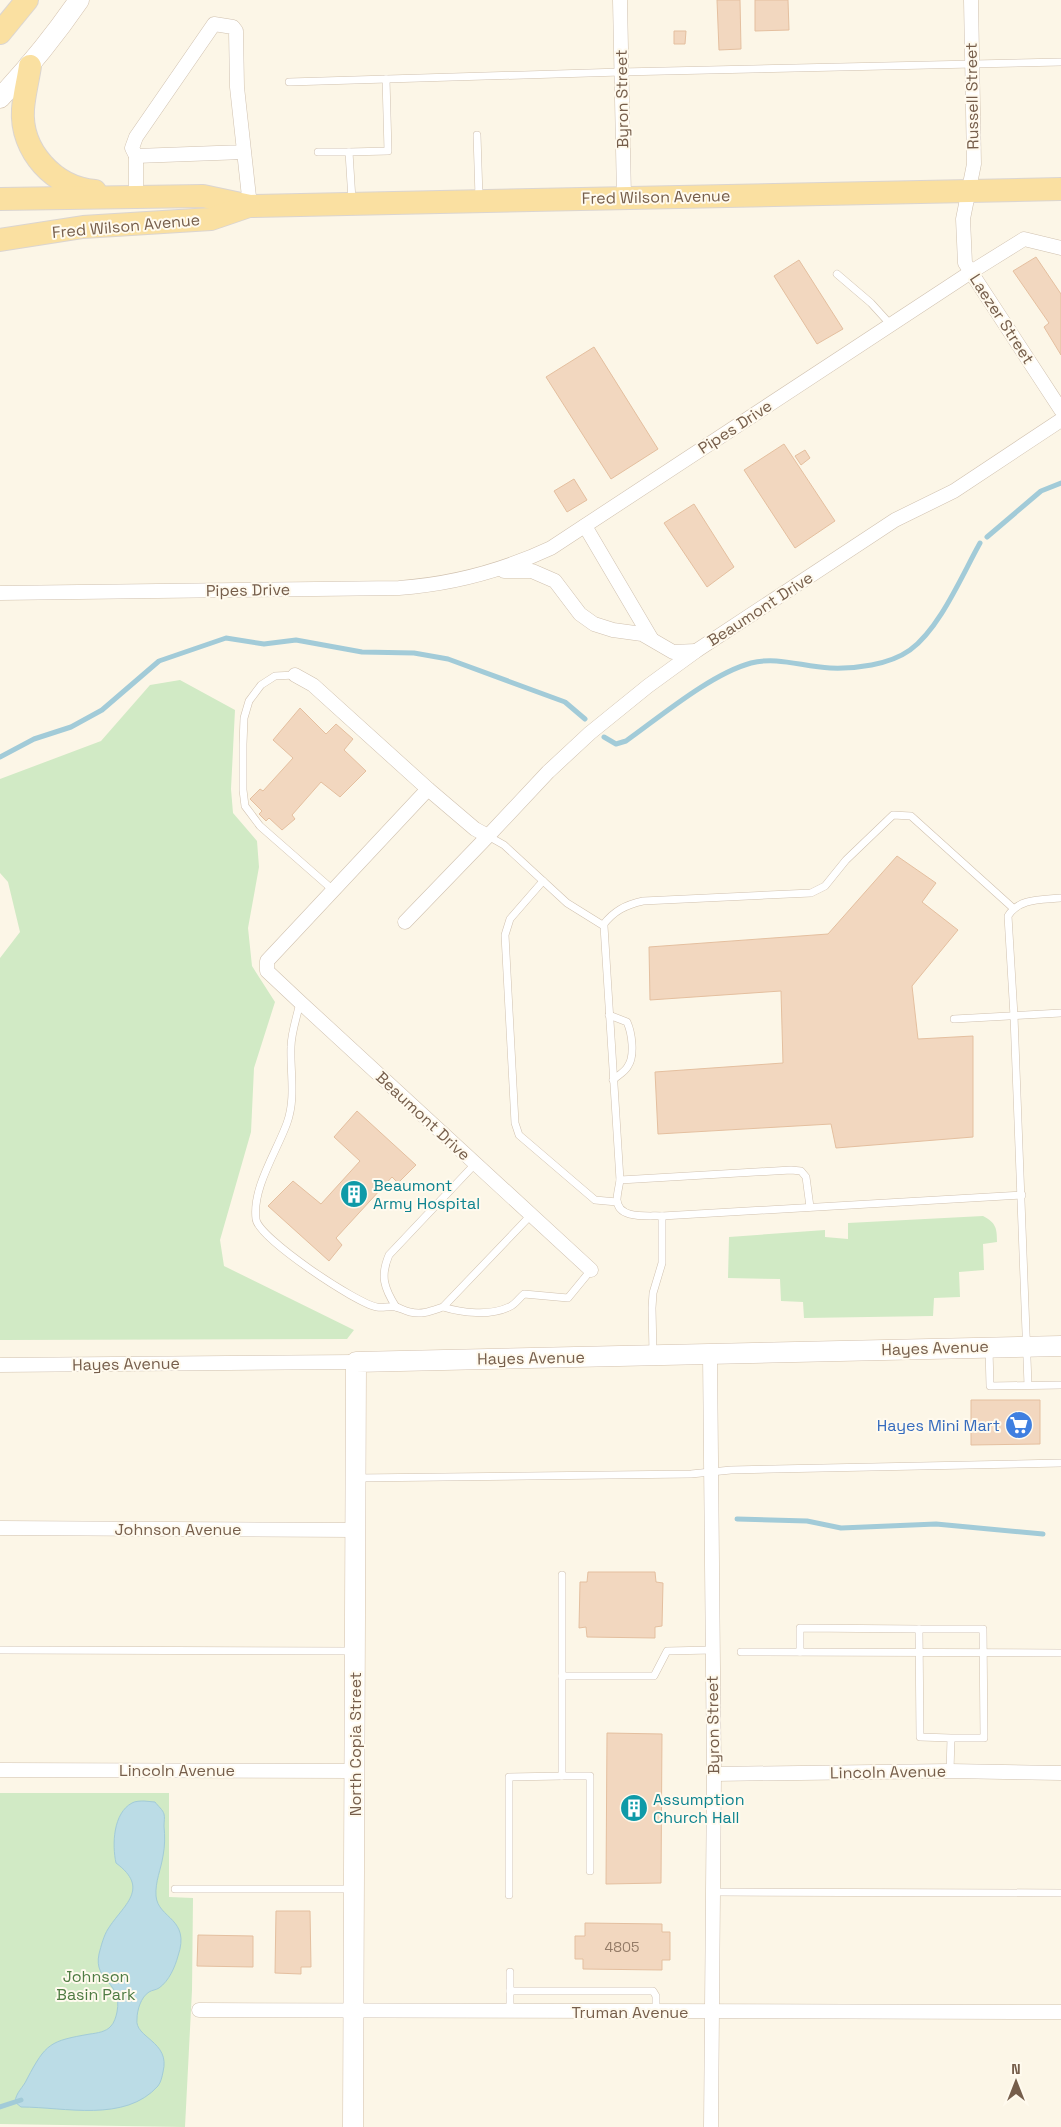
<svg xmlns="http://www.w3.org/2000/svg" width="1061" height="2127" viewBox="0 0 1061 2127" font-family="'Space Grotesk',sans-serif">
<rect width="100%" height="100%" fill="#fcf6e7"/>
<!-- green -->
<g fill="#d1eac5">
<path d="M 180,680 L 235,710 L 231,789 L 233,813 L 257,841 L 259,867 L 248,928 L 252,966 L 275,1002 L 254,1068 L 251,1132 L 220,1240 L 224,1266 L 354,1330 L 347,1339 L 0,1340 L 0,958 L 20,932 L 8,882 L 0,873 L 0,779 L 101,741 L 150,685 Z"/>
<path d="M 983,1216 C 996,1223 997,1228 997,1242 L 983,1244 L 984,1270 L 959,1272 L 960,1297 L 934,1298 L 933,1316 L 804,1318 L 803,1302 L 781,1301 L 780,1279 L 728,1278 L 729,1237 L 825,1230 L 825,1237 L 848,1239 L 848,1223 Z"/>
<path d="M 0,1793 L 169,1793 L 169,1897 L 193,1898 L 192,1990 L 185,2127 L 0,2124 Z"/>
</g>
<!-- water -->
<path fill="#bbdce6" stroke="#a2cbd8" d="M 144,1801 L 155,1802 C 158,1806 163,1810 164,1814 C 165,1817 164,1822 164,1826 C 165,1836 165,1846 163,1856 C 161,1869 155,1882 156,1896 C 158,1919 191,1918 178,1956 C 175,1967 169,1981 159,1988 C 156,1990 152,1990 149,1992 C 141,1997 137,2010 137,2019 C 134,2038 171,2041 163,2072 C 162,2077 161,2082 158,2086 C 125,2123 65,2107 21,2107 L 15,2102 C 16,2092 23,2088 27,2079 C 46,2043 50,2041 90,2034 C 97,2033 106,2032 111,2026 C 114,2023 116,2017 117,2012 C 123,1981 93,1982 99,1954 C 101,1946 104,1935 108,1929 C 123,1905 151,1889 116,1863 C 112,1845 113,1813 132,1803 C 135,1801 141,1801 144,1801 Z"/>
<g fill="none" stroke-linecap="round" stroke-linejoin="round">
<!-- stream -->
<g stroke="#a2cbd8" stroke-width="5">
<path d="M 987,537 L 1041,491 L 1061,483"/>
<path d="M 604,737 L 616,744 L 626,741 C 661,716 711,674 751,663 C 778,656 803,667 830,668 C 855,669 889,665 910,650 C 940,628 962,575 980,543"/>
<path d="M 0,757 L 34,739 L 71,727 L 102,710 L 159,661 L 226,638 L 264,644 L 296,640 L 362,652 L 414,653 L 448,659 L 565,702 L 585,719"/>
<path d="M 737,1519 L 807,1521 L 841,1528 L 936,1524 L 1043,1534"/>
<path d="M 0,2107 L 21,2100"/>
</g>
</g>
<!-- building -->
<g fill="#f2d7bf" stroke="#e4bf9f">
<path d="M 717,0 L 740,0 L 741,49 L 719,50 Z"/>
<path d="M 755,0 L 788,0 L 789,30 L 755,31 Z"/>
<path d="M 674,31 L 686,31 L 685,44 L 674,44 Z"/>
<path d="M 1036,257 L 1061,294 L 1061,355 L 1044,327 L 1049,323 L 1013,271 Z"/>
<path d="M 799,260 L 843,329 L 817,344 L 774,276 Z"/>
<path d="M 594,347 L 658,449 L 611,479 L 546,377 Z"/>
<path d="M 784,444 L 835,521 L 795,548 L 744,470 Z"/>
<path d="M 805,450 L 810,458 L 801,465 L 795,456 Z"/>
<path d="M 574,479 L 587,500 L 567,512 L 554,491 Z"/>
<path d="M 694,504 L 734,567 L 707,587 L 664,523 Z"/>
<path d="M 300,708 L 326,734 L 336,724 L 353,739 L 344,750 L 366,771 L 340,797 L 321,782 L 292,815 L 295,819 L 282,830 L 269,818 L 266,821 L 259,814 L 262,811 L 250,799 L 260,789 L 263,791 L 293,758 L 273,740 Z"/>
<path d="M 897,856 L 936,883 L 922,902 L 958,930 L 912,986 L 918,1039 L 973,1036 L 973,1137 L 836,1148 L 831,1124 L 658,1134 L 655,1072 L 783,1063 L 781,991 L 650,1000 L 649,947 L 828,934 Z"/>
<path d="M 357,1111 L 416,1165 L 398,1183 L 392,1177 L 336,1238 L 342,1245 L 329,1261 L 268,1206 L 293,1181 L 321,1204 L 360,1161 L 334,1137 Z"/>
<path d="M 971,1400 L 1040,1400 L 1040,1444 L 971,1445 Z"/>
<path d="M 588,1572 L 655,1572 L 656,1582 L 663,1583 L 662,1626 L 655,1627 L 655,1638 L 587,1637 L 586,1627 L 579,1628 L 580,1582 L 587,1582 Z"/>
<path d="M 607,1733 L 662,1734 L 661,1883 L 606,1884 Z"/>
<path d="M 276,1911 L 310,1911 L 311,1967 L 301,1967 L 301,1974 L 275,1973 Z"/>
<path d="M 585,1923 L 662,1924 L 662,1932 L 670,1932 L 670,1960 L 662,1960 L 662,1970 L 583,1969 L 583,1959 L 575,1959 L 575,1936 L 585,1936 Z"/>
<path d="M 198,1935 L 253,1936 L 253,1967 L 197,1966 Z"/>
</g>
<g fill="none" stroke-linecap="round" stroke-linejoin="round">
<!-- lane casing -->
<g stroke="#d0c1af" stroke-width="8">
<g id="lane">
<path d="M 289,82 L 621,72 L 1061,62"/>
<path d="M 477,135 L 479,197"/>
<path d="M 318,152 L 349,152"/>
<path d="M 352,200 L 349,152 L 388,151 L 386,79"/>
<path d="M 837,274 L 871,303 L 891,325"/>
<path d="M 295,675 L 275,676 L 261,685 L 249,701 L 244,718 L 243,744 L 243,790 L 245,806 L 260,826 L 333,890"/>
<path d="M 488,836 L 504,845 L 567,903 L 604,926 L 620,1180 C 619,1187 617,1194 617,1200 C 618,1220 649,1215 662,1216 L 662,1263 L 653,1293 L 652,1308 L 653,1353"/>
<path d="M 543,881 L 510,919 L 505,935 L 515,1123 L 519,1135 L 595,1200 L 617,1202"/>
<path d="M 603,925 C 614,911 625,905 643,901 L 811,893 L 825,886 L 846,860 L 893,815 L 911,816 L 1013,908"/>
<path d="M 300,1002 C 297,1017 291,1033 291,1047 C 290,1072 296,1098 287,1123 C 277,1151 252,1188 256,1219 C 258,1238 357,1304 377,1307 C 383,1308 389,1306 396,1307 C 400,1308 405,1311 410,1312 C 422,1315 431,1311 443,1307 L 531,1215"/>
<path d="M 609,1015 L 627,1022 C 632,1033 635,1056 628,1066 C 625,1072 617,1076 613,1080"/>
<path d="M 954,1019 L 1061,1013"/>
<path d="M 620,1180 L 791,1170 L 801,1171 L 806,1177 L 810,1207"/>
<path d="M 662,1216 L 1022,1195"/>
<path d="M 396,1307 C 384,1288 380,1276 389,1255 L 475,1164"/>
<path d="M 443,1307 C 462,1313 490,1316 509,1307 C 515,1305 519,1298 524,1294 L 568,1298 L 591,1270"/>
<path d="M 989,1349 L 990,1386 L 1061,1385"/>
<path d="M 1028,1385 L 1014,1016 L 1008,916 C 1019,898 1041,900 1061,898"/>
<path d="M 356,1478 L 691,1474 L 731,1470 L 1061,1463"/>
<path d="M 562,1575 L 562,1676"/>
<path d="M 0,1650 L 352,1651"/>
<path d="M 741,1652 L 1061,1653"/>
<path d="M 800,1652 L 800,1628 L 919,1629"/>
<path d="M 950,1771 L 951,1738 L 984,1738 L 983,1629 L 919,1629 L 920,1737 L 951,1738"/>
<path d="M 562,1776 L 590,1776 L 590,1871"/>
<path d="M 175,1889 L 351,1889"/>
<path d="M 713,1892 L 1061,1893"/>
<path d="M 509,1895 L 509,1777 L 562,1776 L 562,1676 L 654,1676 L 667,1651 L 712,1650"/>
<path d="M 510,1991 L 653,1991 L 656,1996 L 656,2012"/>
<path d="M 510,2011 L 510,1972"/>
</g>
</g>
<!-- street casing -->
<g stroke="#d0c1af" stroke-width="15">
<g id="street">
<path d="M 620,0 L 624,197"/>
<path d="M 971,0 L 974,164 L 963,219 L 965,263 L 1061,410"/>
<path d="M 244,152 L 136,156 L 132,148 L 136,137 L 214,24 L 233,27 L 236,31 L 237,87 L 250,206"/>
<path d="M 136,198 L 136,156"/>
<path d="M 585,526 L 651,638"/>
<path d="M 504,571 L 532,571 L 555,581 L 580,614 L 594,624 L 613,630 L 642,634 L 673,652 L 696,651"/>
<path d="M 0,593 L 399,588 C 453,584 502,571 551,548 L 971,272 L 1024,239 L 1061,248"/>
<path d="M 295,675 L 313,685 L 428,789 L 475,829 L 488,836 L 548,772 L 590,733 L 648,686 L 696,651 L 895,520 L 954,491 L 1061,420"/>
<path d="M 428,789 L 267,961 L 267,971 L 300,1002 L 591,1270"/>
<path d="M 405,922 L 488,836"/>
<path d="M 710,1354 L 714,1774 L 711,2127"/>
<path d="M 0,1365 L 356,1362"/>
<path d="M 0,1528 L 356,1530"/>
<path d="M 0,1770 L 355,1771"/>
<path d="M 714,1774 L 950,1771 L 1061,1773"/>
<path d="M 199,2010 L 1061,2012"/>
</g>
</g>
<!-- secondary casing -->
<g stroke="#d3c1ad" stroke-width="21">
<g id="secondary">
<path d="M 0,98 C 29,67 55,35 79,0"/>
<path d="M 353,2127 L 356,1362 L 1061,1346"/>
</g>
</g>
<!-- primary casing -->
<g stroke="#dbd5d0" stroke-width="24">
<g id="primary">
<path d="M 0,33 L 27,0"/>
<path d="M 30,66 C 28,80 24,95 23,109 C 20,151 55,188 95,191"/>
<path d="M 0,199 L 203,196 L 250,206 L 1061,189"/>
<path d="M 0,240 L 83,227 L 211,219 L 249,206"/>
</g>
</g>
<!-- lane -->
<use href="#lane" stroke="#fff" stroke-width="7"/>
<!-- street -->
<use href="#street" stroke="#fff" stroke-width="14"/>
<!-- secondary -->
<use href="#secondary" stroke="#fff" stroke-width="20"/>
<!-- primary -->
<use href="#primary" stroke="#fae0a1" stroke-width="22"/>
</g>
<!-- icons -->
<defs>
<g id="building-disc" transform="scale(1.4375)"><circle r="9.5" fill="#0f9aa8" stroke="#fffaee"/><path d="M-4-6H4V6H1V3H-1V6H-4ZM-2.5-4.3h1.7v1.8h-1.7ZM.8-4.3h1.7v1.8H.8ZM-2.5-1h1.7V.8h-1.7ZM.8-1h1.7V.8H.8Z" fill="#fff"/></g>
<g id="supermarket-disc" transform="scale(1.4375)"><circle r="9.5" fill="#3f7fe0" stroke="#fffaee"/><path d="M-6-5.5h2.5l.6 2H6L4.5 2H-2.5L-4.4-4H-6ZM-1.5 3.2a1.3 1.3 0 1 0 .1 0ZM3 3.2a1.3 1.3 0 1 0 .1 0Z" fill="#fff"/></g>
</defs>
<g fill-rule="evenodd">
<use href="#building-disc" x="354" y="1194"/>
<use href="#supermarket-disc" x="1019" y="1425"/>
<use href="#building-disc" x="634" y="1808"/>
</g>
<g text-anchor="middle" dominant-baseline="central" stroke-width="4" stroke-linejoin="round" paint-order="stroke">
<!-- number labels -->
<g font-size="14" fill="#957c68">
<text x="622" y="1947">4805</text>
</g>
<!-- street labels -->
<g font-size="16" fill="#765e4b" stroke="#fffaee">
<text transform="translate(972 96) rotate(-91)">Russell Street</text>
<text transform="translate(622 99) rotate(-91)">Byron Street</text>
<text transform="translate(656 197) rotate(-1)">Fred Wilson Avenue</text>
<text transform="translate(126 226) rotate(-5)">Fred Wilson Avenue</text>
<text transform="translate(1002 319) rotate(57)">Laezer Street</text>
<text transform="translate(735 427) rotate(-33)">Pipes Drive</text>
<text transform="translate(248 590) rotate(-1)">Pipes Drive</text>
<text transform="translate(760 609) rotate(-33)">Beaumont Drive</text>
<text transform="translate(423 1116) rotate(43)">Beaumont Drive</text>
<text transform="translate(935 1348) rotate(-2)">Hayes Avenue</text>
<text transform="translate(531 1358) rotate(-1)">Hayes Avenue</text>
<text transform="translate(126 1364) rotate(-1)">Hayes Avenue</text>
<text x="178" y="1529">Johnson Avenue</text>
<text transform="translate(713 1725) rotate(-91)">Byron Street</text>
<text transform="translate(355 1744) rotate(-90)">North Copia Street</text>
<text x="177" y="1770">Lincoln Avenue</text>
<text transform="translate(888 1772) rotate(-1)">Lincoln Avenue</text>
<text x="630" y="2012">Truman Avenue</text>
</g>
<!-- culture labels -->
<g font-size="16" fill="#0d838f" stroke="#fffaee" text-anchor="start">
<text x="373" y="1185">Beaumont<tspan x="373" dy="18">Army Hospital</tspan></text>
<text x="653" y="1799">Assumption<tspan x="653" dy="18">Church Hall</tspan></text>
</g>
<!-- shop labels -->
<g font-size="16" fill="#366cbe" stroke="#fffaee" text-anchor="end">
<text x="1000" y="1425">Hayes Mini Mart</text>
</g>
<!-- park labels -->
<g font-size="16" fill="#4f7c43" stroke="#fffaee">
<text x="96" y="1976">Johnson<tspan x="96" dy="18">Basin Park</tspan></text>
</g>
</g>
<!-- north arrow -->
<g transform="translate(1016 2082)" stroke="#fffaee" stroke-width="4" paint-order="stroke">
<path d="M0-4L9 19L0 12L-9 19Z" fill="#765e4b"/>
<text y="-8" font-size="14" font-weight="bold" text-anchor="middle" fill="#765e4b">N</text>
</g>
</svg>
